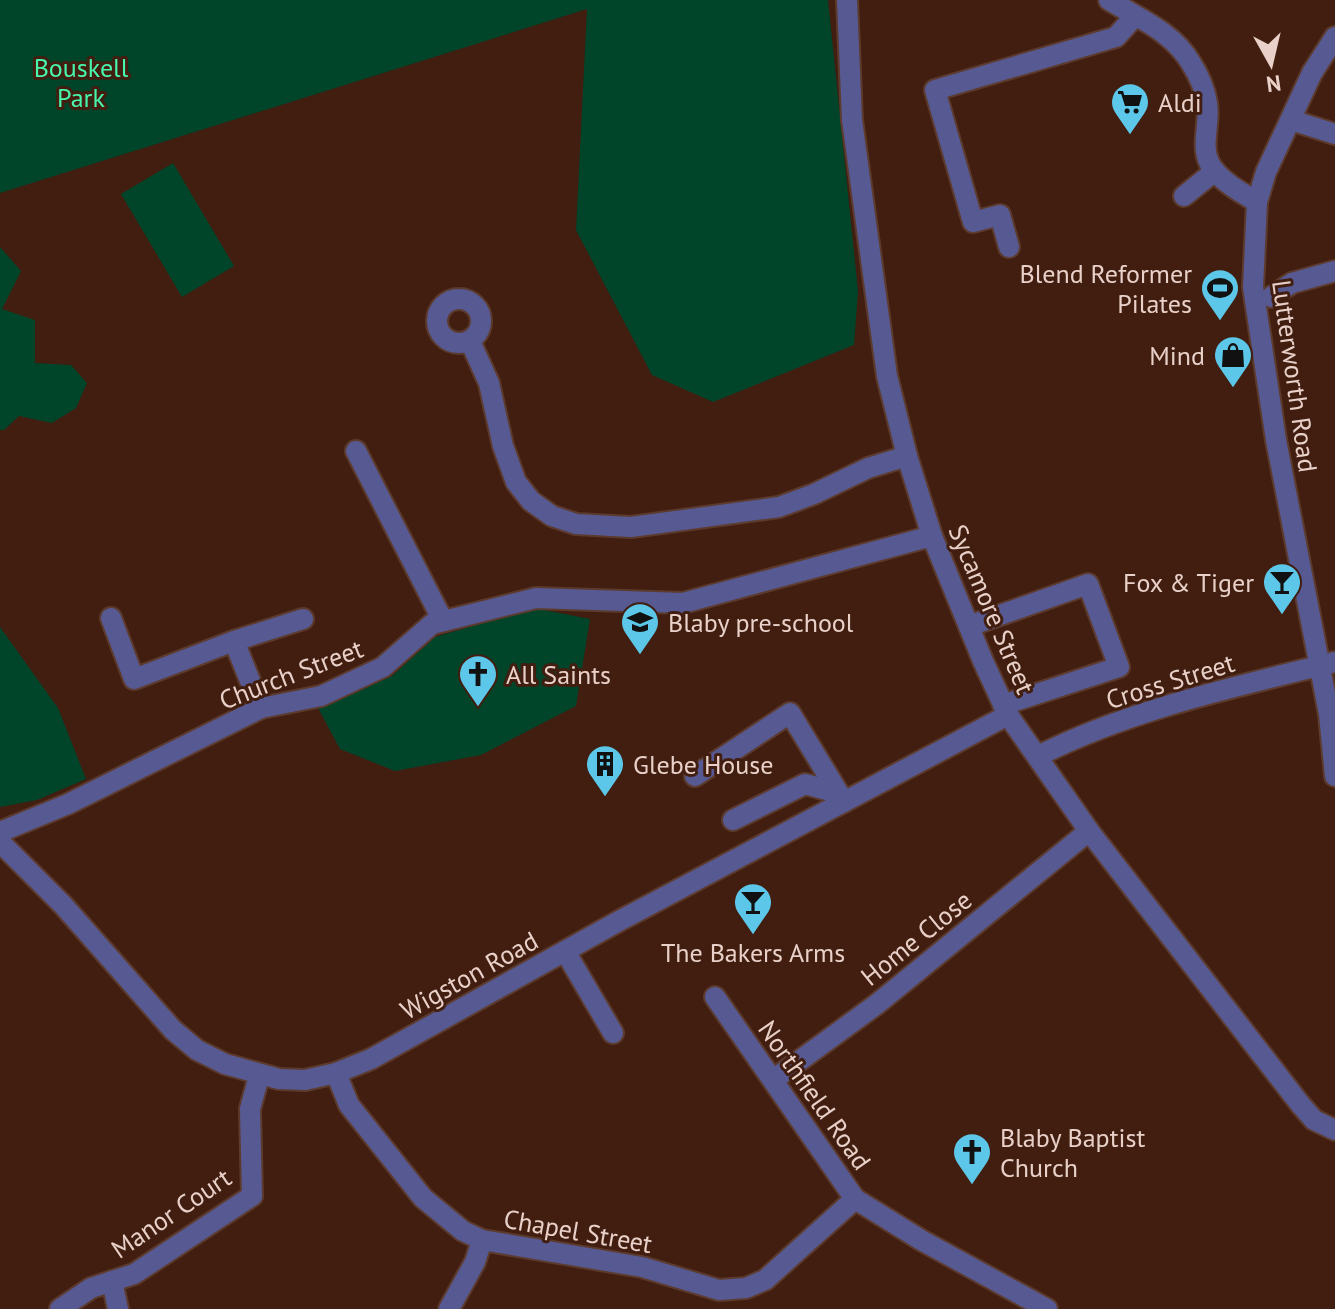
<svg xmlns="http://www.w3.org/2000/svg" width="1335" height="1309" viewBox="0 0 1335 1309" font-family="'PT Sans',sans-serif">
<rect width="100%" height="100%" fill="#411e10"/>
<!-- green -->
<g fill="#00442a">
<path d="M 0,0 L 828,0 L 858,291 L 854,345 L 713,402 L 652,375 L 576,230 L 587,9 L 0,193 Z"/>
<path d="M 173,163 L 234,266 L 182,297 L 121,194 Z"/>
<path d="M 0,247 L 21,271 L 2,309 L 35,320 L 35,363 L 71,365 L 87,383 L 76,408 L 52,423 L 19,416 L 4,430 L 0,430 Z"/>
<path d="M 534,608 L 590,619 L 576,706 L 481,755 L 395,771 L 340,749 L 318,708 L 392,676 L 435,637 Z"/>
<path d="M 0,627 L 58,708 L 86,779 L 37,800 L 0,807 Z"/>
</g>
<g fill="none" stroke-linecap="round" stroke-linejoin="round">
<!-- minor casing -->
<g stroke="#5c3b2e" stroke-width="24">
<g id="minor">
<path d="M 847,0 L 852,120 L 887,376 L 907,456 L 932,536 L 983,661 L 1008,715 L 1089,831 L 1300,1104 L 1314,1120 L 1335,1130"/>
<path d="M 1109,0 C 1138,18 1173,32 1191,63 C 1198,74 1205,90 1207,103 C 1211,125 1198,149 1213,169 C 1224,183 1242,193 1257,202"/>
<path d="M 1335,37 L 1312,73 L 1266,172 L 1257,202 L 1253,287 L 1276,440 L 1329,714 L 1335,776"/>
<path d="M 1291,120 L 1335,134"/>
<path d="M 1184,196 L 1215,171"/>
<path d="M 1009,247 L 1000,215 L 973,222 L 935,90 L 1116,37 L 1135,16"/>
<path d="M 1271,297 L 1292,283 L 1335,271"/>
<circle cx="459" cy="321" r="22"/>
<path d="M 470,341 L 489,383 L 503,446 L 516,482 L 531,501 L 552,516 L 576,524 L 631,527 L 779,507 L 814,494 L 868,468 L 907,456"/>
<path d="M 356,451 L 443,621"/>
<path d="M 111,618 L 134,679 L 234,641"/>
<path d="M 969,626 L 1088,584 L 1119,667 L 1003,705"/>
<path d="M 261,708 L 234,641 L 303,619"/>
<path d="M 1038,756 C 1131,709 1235,687 1335,662"/>
<path d="M 695,776 L 790,713 L 844,802"/>
<path d="M 733,820 L 805,784 L 838,793"/>
<path d="M 0,832 L 68,804 L 261,708 L 321,696 L 383,667 L 432,624 L 536,598 L 683,603 L 932,536"/>
<path d="M 0,842 L 63,905 L 173,1030 L 197,1050 L 225,1064 L 279,1079 L 305,1080 L 336,1073 L 371,1059 L 619,921 L 1008,715"/>
<path d="M 565,951 L 613,1033"/>
<path d="M 715,997 L 855,1199 L 921,1240 L 1047,1309"/>
<path d="M 336,1073 L 349,1105 L 423,1198 L 463,1231 L 482,1240 L 642,1267 L 719,1290 L 746,1288 L 765,1280 L 855,1199"/>
<path d="M 773,1080 L 877,1004 L 1089,831"/>
<path d="M 112,1281 L 118,1309"/>
<path d="M 60,1309 L 91,1288 L 134,1274 L 252,1196 L 250,1109 L 259,1076"/>
<path d="M 449,1309 L 475,1262 L 482,1240"/>
</g>
</g>
<!-- minor -->
<use href="#minor" stroke="#565992" stroke-width="20"/>
</g>
<!-- icons -->
<defs>
<g id="supermarket-pin" transform="scale(2)"><path d="M0 17L-7.5 6A9.5 9.5 0 1 1 7.5 6Z" fill="#5cc7e8" stroke="#411e10"/><path d="M-6-5.5h2.5l.6 2H6L4.5 2H-2.5L-4.4-4H-6ZM-1.5 3.2a1.3 1.3 0 1 0 .1 0ZM3 3.2a1.3 1.3 0 1 0 .1 0Z" fill="#111"/></g>
<g id="stadium-pin" transform="scale(2)"><path d="M0 17L-7.5 6A9.5 9.5 0 1 1 7.5 6Z" fill="#5cc7e8" stroke="#411e10"/><path d="M0-5a6.5 5 0 1 0 0 10a6.5 5 0 1 0 0-10ZM-3.5-1.8h7v3.6h-7Z" fill="#111"/></g>
<g id="shop-pin" transform="scale(2)"><path d="M0 17L-7.5 6A9.5 9.5 0 1 1 7.5 6Z" fill="#5cc7e8" stroke="#411e10"/><path d="M-5-2.5h2.3a2.7 3.5 0 0 1 5.4 0H5L5.5 6h-11ZM-1.5-2.5h3a1.5 2.3 0 0 0-3 0Z" fill="#111"/></g>
<g id="bar-pin" transform="scale(2)"><path d="M0 17L-7.5 6A9.5 9.5 0 1 1 7.5 6Z" fill="#5cc7e8" stroke="#411e10"/><path d="M-6-5H6L.8 .8V4.5H3.5V6h-7V4.5H-.8V.8Z" fill="#111"/></g>
<g id="school-pin" transform="scale(2)"><path d="M0 17L-7.5 6A9.5 9.5 0 1 1 7.5 6Z" fill="#5cc7e8" stroke="#411e10"/><path d="M0-5L7-2L0 1L-7-2ZM-4 1L0 2.5L4 1V4Q0 6-4 4Z" fill="#111"/></g>
<g id="church-pin" transform="scale(2)"><path d="M0 17L-7.5 6A9.5 9.5 0 1 1 7.5 6Z" fill="#5cc7e8" stroke="#411e10"/><path d="M-1.2-6h2.4v3.5h3.3v2.4h-3.3V6h-2.4V-.1h-3.3v-2.4h3.3Z" fill="#111"/></g>
<g id="building-pin" transform="scale(2)"><path d="M0 17L-7.5 6A9.5 9.5 0 1 1 7.5 6Z" fill="#5cc7e8" stroke="#411e10"/><path d="M-4-6H4V6H1V3H-1V6H-4ZM-2.5-4.3h1.7v1.8h-1.7ZM.8-4.3h1.7v1.8H.8ZM-2.5-1h1.7V.8h-1.7ZM.8-1h1.7V.8H.8Z" fill="#111"/></g>
</defs>
<g fill-rule="evenodd">
<use href="#supermarket-pin" x="1130" y="102"/>
<use href="#stadium-pin" x="1220" y="288"/>
<use href="#shop-pin" x="1233" y="355"/>
<use href="#bar-pin" x="1282" y="582"/>
<use href="#school-pin" x="640" y="622"/>
<use href="#church-pin" x="478" y="674"/>
<use href="#building-pin" x="605" y="764"/>
<use href="#bar-pin" x="753" y="902"/>
<use href="#church-pin" x="972" y="1152"/>
</g>
<g text-anchor="middle" dominant-baseline="central" stroke-width="6" stroke-linejoin="round" paint-order="stroke">
<!-- park labels -->
<g font-size="26" fill="#47f6ad" stroke="#411e10">
<text x="81" y="67">Bouskell<tspan x="81" dy="30">Park</tspan></text>
</g>
<!-- poi labels -->
<g font-size="26" fill="#e9d1c9" stroke="#411e10" text-anchor="start">
<text x="1158" y="102">Aldi</text>
<text x="1192" y="273" text-anchor="end">Blend Reformer<tspan x="1192" dy="30">Pilates</tspan></text>
<text x="1205" y="355" text-anchor="end">Mind</text>
<text x="1254" y="582" text-anchor="end">Fox &amp; Tiger</text>
<text x="668" y="622">Blaby pre-school</text>
<text x="506" y="674">All Saints</text>
<text x="633" y="764">Glebe House</text>
<text x="753" y="952" text-anchor="middle">The Bakers Arms</text>
<text x="1000" y="1137">Blaby Baptist<tspan x="1000" dy="30">Church</tspan></text>
</g>
<!-- street labels -->
<g font-size="26" fill="#e9d1c9" stroke="#411e10">
<text transform="translate(1295 376) rotate(82)">Lutterworth Road</text>
<text transform="translate(992 609) rotate(67)">Sycamore Street</text>
<text transform="translate(291 674) rotate(-21)">Church Street</text>
<text transform="translate(1170 681) rotate(-17)">Cross Street</text>
<text transform="translate(916 938) rotate(-39)">Home Close</text>
<text transform="translate(469 975) rotate(-29)">Wigston Road</text>
<text transform="translate(815 1095) rotate(55)">Northfield Road</text>
<text transform="translate(171 1213) rotate(-34)">Manor Court</text>
<text transform="translate(578 1231) rotate(10)">Chapel Street</text>
</g>
</g>
<!-- north arrow -->
<g transform="translate(1271 64) rotate(172)" stroke="#411e10" stroke-width="6" paint-order="stroke">
<path d="M0-6L14 30L0 20L-14 30Z" fill="#e9d1c9"/>
<text y="-12" font-size="22" font-weight="bold" text-anchor="middle" fill="#e9d1c9">N</text>
</g>
</svg>
